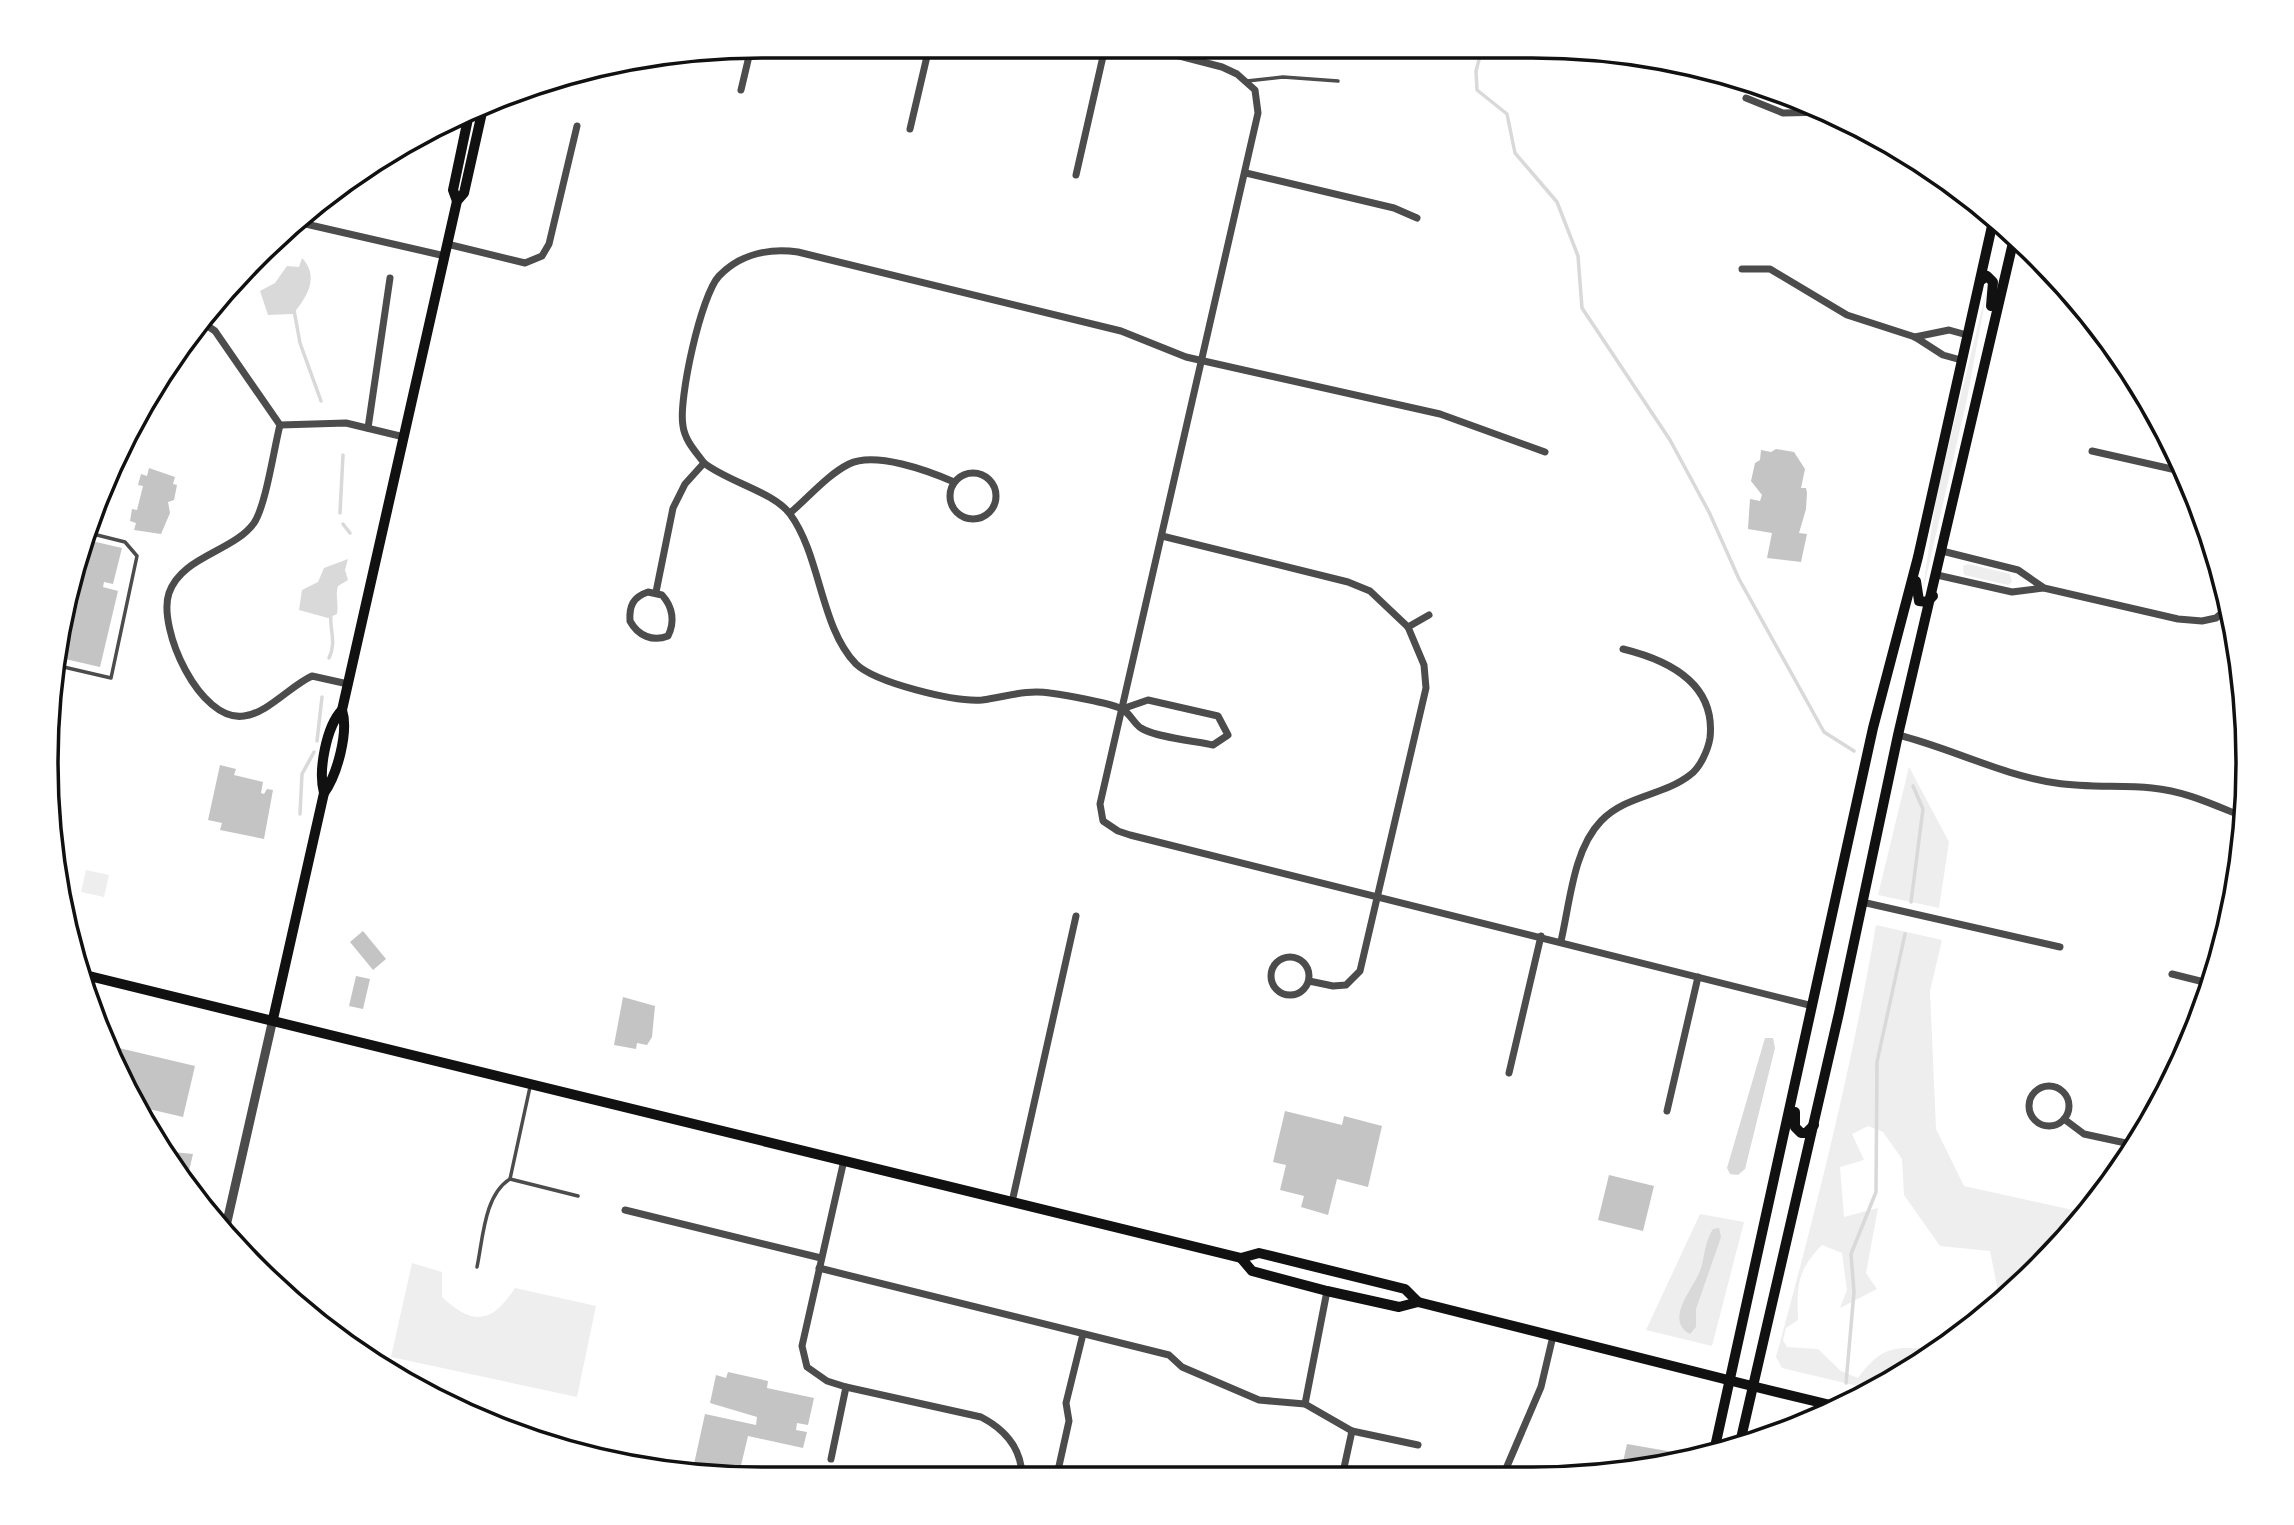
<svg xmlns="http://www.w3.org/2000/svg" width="2294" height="1525" viewBox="0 0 2294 1525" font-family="'Public Sans',sans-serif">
<rect width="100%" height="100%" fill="#fff"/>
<!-- green -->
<g fill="#eee">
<path d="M 1988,285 L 1967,399 L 1922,595 L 1937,492 Z"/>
<path d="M 1968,564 L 2010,574 L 2012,582 L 2008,585 L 1964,575 L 1963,566 Z"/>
<path d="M 1909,767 L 1949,842 L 1939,908 L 1878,895 Z"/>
<path d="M 86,870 L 109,875 L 104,897 L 81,892 Z"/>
<path d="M 1876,925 L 1942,940 L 1930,991 L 1936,1129 L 1964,1186 L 2086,1213 L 2070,1236 L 2000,1301 L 1990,1251 L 1940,1246 L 1904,1195 L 1902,1159 L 1883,1132 L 1868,1126 L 1852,1134 L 1864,1160 L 1840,1167 L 1844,1217 L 1878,1208 L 1866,1273 L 1877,1289 L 1840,1308 L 1847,1290 L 1842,1253 L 1822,1245 C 1797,1271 1797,1284 1798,1320 L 1786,1328 L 1783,1340 L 1787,1347 L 1818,1349 L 1841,1371 L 1858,1378 C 1884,1343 1897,1347 1938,1350 L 1874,1390 L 1782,1368 L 1776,1357 C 1815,1214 1851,1072 1876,925 Z"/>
<path d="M 1700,1214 L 1744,1222 L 1712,1346 L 1646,1330 Z"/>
<path d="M 412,1263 L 442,1272 L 442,1297 C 473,1326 492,1324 515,1288 L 596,1306 L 577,1397 L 391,1357 Z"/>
</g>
<!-- water -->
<g fill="#d9d9d9">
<path d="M 302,258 C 320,277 307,297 293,314 L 268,315 L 260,291 L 275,283 L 287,266 L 299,267 Z"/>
<path d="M 348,559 L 345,570 L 348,580 L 338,586 C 335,595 339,604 337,614 L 328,618 L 299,610 L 302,590 L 318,582 L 324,568 Z"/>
<path d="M 1765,1038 L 1773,1038 L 1775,1048 L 1745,1169 L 1738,1175 L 1730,1174 L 1727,1168 Z"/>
<path d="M 1719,1228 L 1721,1237 L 1696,1309 L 1696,1327 L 1690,1334 C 1664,1320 1693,1289 1700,1271 C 1705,1257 1704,1243 1713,1229 Z"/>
</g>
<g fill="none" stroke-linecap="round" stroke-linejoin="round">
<!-- stream -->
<g stroke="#d9d9d9" stroke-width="3.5">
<path d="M 1481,52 L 1476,71 L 1477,90 L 1507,114 L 1515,153 L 1557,202 L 1578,256 L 1582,308 L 1670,440 L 1709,512 L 1739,579 L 1824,732 L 1854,751"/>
<path d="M 294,310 L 300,343 L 321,401"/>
<path d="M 340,513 L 343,455"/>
<path d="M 343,524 L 350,533"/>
<path d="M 329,658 C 337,642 329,629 331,613"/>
<path d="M 317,741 L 322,697"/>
<path d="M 300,814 L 302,774 L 314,752"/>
<path d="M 1911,902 L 1923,809 L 1913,786"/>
<path d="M 1846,1383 L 1854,1292 L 1851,1254 L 1876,1192 L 1877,1062 L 1905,934"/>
</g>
</g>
<!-- building -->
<g fill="#c4c4c4">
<path d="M 1776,449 L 1794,452 L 1805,469 L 1801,488 L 1806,488 L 1807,493 L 1806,509 L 1799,533 L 1807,534 L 1801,562 L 1767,558 L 1772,533 L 1748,529 L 1750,499 L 1760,501 L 1762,495 L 1751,481 L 1755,463 L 1760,460 L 1761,450 L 1771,452 Z"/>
<path d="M 149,468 L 175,477 L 173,484 L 177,485 L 174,500 L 168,502 L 170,513 L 161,534 L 134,530 L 136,523 L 130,521 L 132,509 L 137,510 L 143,486 L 138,485 L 141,474 L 147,476 Z"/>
<path d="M 83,539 L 122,548 L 113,584 L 104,582 L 103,587 L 118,591 L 100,667 L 65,659 L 84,577 L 71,574 Z"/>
<path d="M 220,765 L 236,769 L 234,775 L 263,782 L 261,793 L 264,794 L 267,789 L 273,790 L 264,839 L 220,830 L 222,823 L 208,820 Z"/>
<path d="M 363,931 L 386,959 L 373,970 L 350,942 Z"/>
<path d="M 356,976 L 370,979 L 363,1009 L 349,1006 Z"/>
<path d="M 623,997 L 655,1006 L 652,1037 L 647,1045 L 637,1043 L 636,1049 L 614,1045 Z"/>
<path d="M 119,1048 L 195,1066 L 183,1117 L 136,1106 L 116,1060 Z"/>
<path d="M 1285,1111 L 1342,1125 L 1344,1116 L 1382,1126 L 1368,1187 L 1337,1179 L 1328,1215 L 1301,1207 L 1304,1196 L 1280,1190 L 1286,1165 L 1273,1162 Z"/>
<path d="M 163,1151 L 193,1154 L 186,1183 Z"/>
<path d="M 1609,1175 L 1654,1186 L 1643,1231 L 1598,1220 Z"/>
<path d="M 728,1372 L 768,1381 L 767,1388 L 814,1398 L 808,1425 L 797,1423 L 796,1430 L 807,1432 L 803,1448 L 748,1436 L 739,1474 L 692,1473 L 705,1414 L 756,1425 L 757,1417 L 710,1403 L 716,1375 L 726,1378 Z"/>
<path d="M 1627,1444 L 1673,1452 L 1672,1458 L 1678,1459 L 1677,1462 L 1621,1471 Z"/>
</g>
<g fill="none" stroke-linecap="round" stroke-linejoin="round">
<!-- service -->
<g stroke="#4c4c4c" stroke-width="3.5">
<path d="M 1247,81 L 1283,77 L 1338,81"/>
<path d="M 310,225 L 314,207"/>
<path d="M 55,665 L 111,678 L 137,556 L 125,542 L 85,532"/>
<path d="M 510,1179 L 578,1196"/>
<path d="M 477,1267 C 483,1239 484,1195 510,1179 L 530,1087"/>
</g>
<!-- minor -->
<g stroke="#4c4c4c" stroke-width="7">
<path d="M 1164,52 L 1222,67 L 1237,74 L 1255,90 L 1258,113 L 1100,804 L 1103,821 L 1118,831 L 1130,835 L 1813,1006"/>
<path d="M 741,90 L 750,52"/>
<path d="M 1746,98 L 1783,113 L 1828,112"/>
<path d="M 910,129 L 928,52"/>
<path d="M 1246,173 L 1394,208 L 1417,218"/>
<path d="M 1076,175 L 1104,52"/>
<path d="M 297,222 L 445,256"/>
<path d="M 447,244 L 525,263 L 542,256 L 549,244 L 577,126"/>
<path d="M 1742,269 L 1770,269 L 1847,315 L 1915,337 L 1943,355 L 1961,360"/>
<path d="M 199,320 L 215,331 L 280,425 L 346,423 L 404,437"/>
<path d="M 1915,337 L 1949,330 L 1967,335"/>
<path d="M 280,425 C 274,448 266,505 254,523 C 233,552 182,556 169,593 C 157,628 200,723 244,716 C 268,713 290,686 312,676 L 348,684"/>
<path d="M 368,428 L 390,278"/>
<path d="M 2092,451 L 2185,472"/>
<path d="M 704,463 C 728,482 774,492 790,514 C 821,556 820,627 856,664 C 876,683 954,702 982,700 C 1006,697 1026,689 1050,693 C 1064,695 1111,703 1122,709 C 1130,713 1134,724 1141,728 C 1154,737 1195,741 1213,745 L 1228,735 L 1218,716 L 1148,700 L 1122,709"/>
<circle cx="973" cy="496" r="23"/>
<path d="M 790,513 C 808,498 827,475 849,464 C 875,451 929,471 954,482"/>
<path d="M 1162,536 L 1348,582 L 1370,591 L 1408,627 L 1424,665 L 1426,688 L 1360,971 L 1346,985 L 1333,986 L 1309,981"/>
<path d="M 1942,551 L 2018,570 L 2044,588 L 2178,619 L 2202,621 L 2216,618 L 2229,607"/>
<path d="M 1937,575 L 2012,592 L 2043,588"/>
<path d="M 648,592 L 662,595 C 673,607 675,622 668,636 C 653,642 638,636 630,621 C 629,606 633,597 648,592 Z"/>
<path d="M 656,592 L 673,508 L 685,484 L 704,463 C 696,452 685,441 683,426 C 678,400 701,295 719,276 C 740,254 769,248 798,252 L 1121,331 L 1186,357 L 1440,414 L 1545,452"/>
<path d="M 1408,627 L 1429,615"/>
<path d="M 1898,735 C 1951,748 2001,775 2056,783 C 2088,788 2120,785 2152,788 C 2185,791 2214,805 2244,817"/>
<path d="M 1862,902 L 2060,947"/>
<path d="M 1561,941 C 1570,903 1573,850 1601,821 C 1626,795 1663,796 1690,775 C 1700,768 1708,750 1710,738 C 1716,683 1668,660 1623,649"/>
<circle cx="1290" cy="976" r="19"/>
<path d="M 2172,974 L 2212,984"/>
<path d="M 1509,1073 L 1541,936"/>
<circle cx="2049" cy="1106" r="20"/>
<path d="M 1667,1111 L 1698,977"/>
<path d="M 2064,1119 L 2084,1134 L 2135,1145"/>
<path d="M 1012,1202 L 1076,916"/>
<path d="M 625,1210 L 821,1258"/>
<path d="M 819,1268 L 1169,1355 L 1182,1367 L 1259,1400 L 1305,1404 L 1352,1431 L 1418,1445"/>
<path d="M 846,1387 L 981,1417 C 1004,1429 1021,1448 1022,1475"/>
<path d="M 1305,1404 L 1327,1291"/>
<path d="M 831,1459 L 846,1387 L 827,1381 L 807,1367 L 802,1346 L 844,1160"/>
<path d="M 1057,1475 L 1069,1421 L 1066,1403 L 1083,1334"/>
<path d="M 1342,1477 L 1352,1431"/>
<path d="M 1502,1478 L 1541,1387 L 1553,1336"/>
</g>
<!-- tertiary -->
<path stroke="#4c4c4c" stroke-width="9" d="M 224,1235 L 273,1019"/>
<!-- secondary -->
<g stroke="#111" stroke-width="10">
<path d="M 457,201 L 453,190 L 469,114"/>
<path d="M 324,793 C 318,771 326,727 342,710"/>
<path d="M 273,1019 L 324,793 C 337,775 349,732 342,710 L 457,201 L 464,193 L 483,108"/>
<path d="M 1752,1386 L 1843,1408"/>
</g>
<!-- primary -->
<g stroke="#111" stroke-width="10">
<path d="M 1980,281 L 1987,276 L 1993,282 L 1991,306"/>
<path d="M 1916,581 L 1919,601 L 1927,602 L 1933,596"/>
<path d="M 81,974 L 1241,1258 L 1259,1253 L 1405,1289 L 1418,1302"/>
<path d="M 1795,1112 L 1795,1127 L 1801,1133 L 1806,1133 L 1814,1125"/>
<path d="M 1241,1258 L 1252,1271 L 1327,1291 L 1399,1307 L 1418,1302 L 1752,1386"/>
<path d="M 1739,1447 L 1839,1013 L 1898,735 L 2015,234"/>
<path d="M 1713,1456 L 1873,728 L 1918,557 L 1994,217"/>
</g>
</g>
<!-- crop -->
<path d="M0 0H2294V1525H0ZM762 58H1532A704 704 0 0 1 2236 762V763A704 704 0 0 1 1532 1467H762A704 704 0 0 1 58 763V762A704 704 0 0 1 762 58Z" fill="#fff" fill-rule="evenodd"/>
<path fill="none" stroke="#111" stroke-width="3.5" d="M762 58H1532A704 704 0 0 1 2236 762V763A704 704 0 0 1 1532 1467H762A704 704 0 0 1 58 763V762A704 704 0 0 1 762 58Z"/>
</svg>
